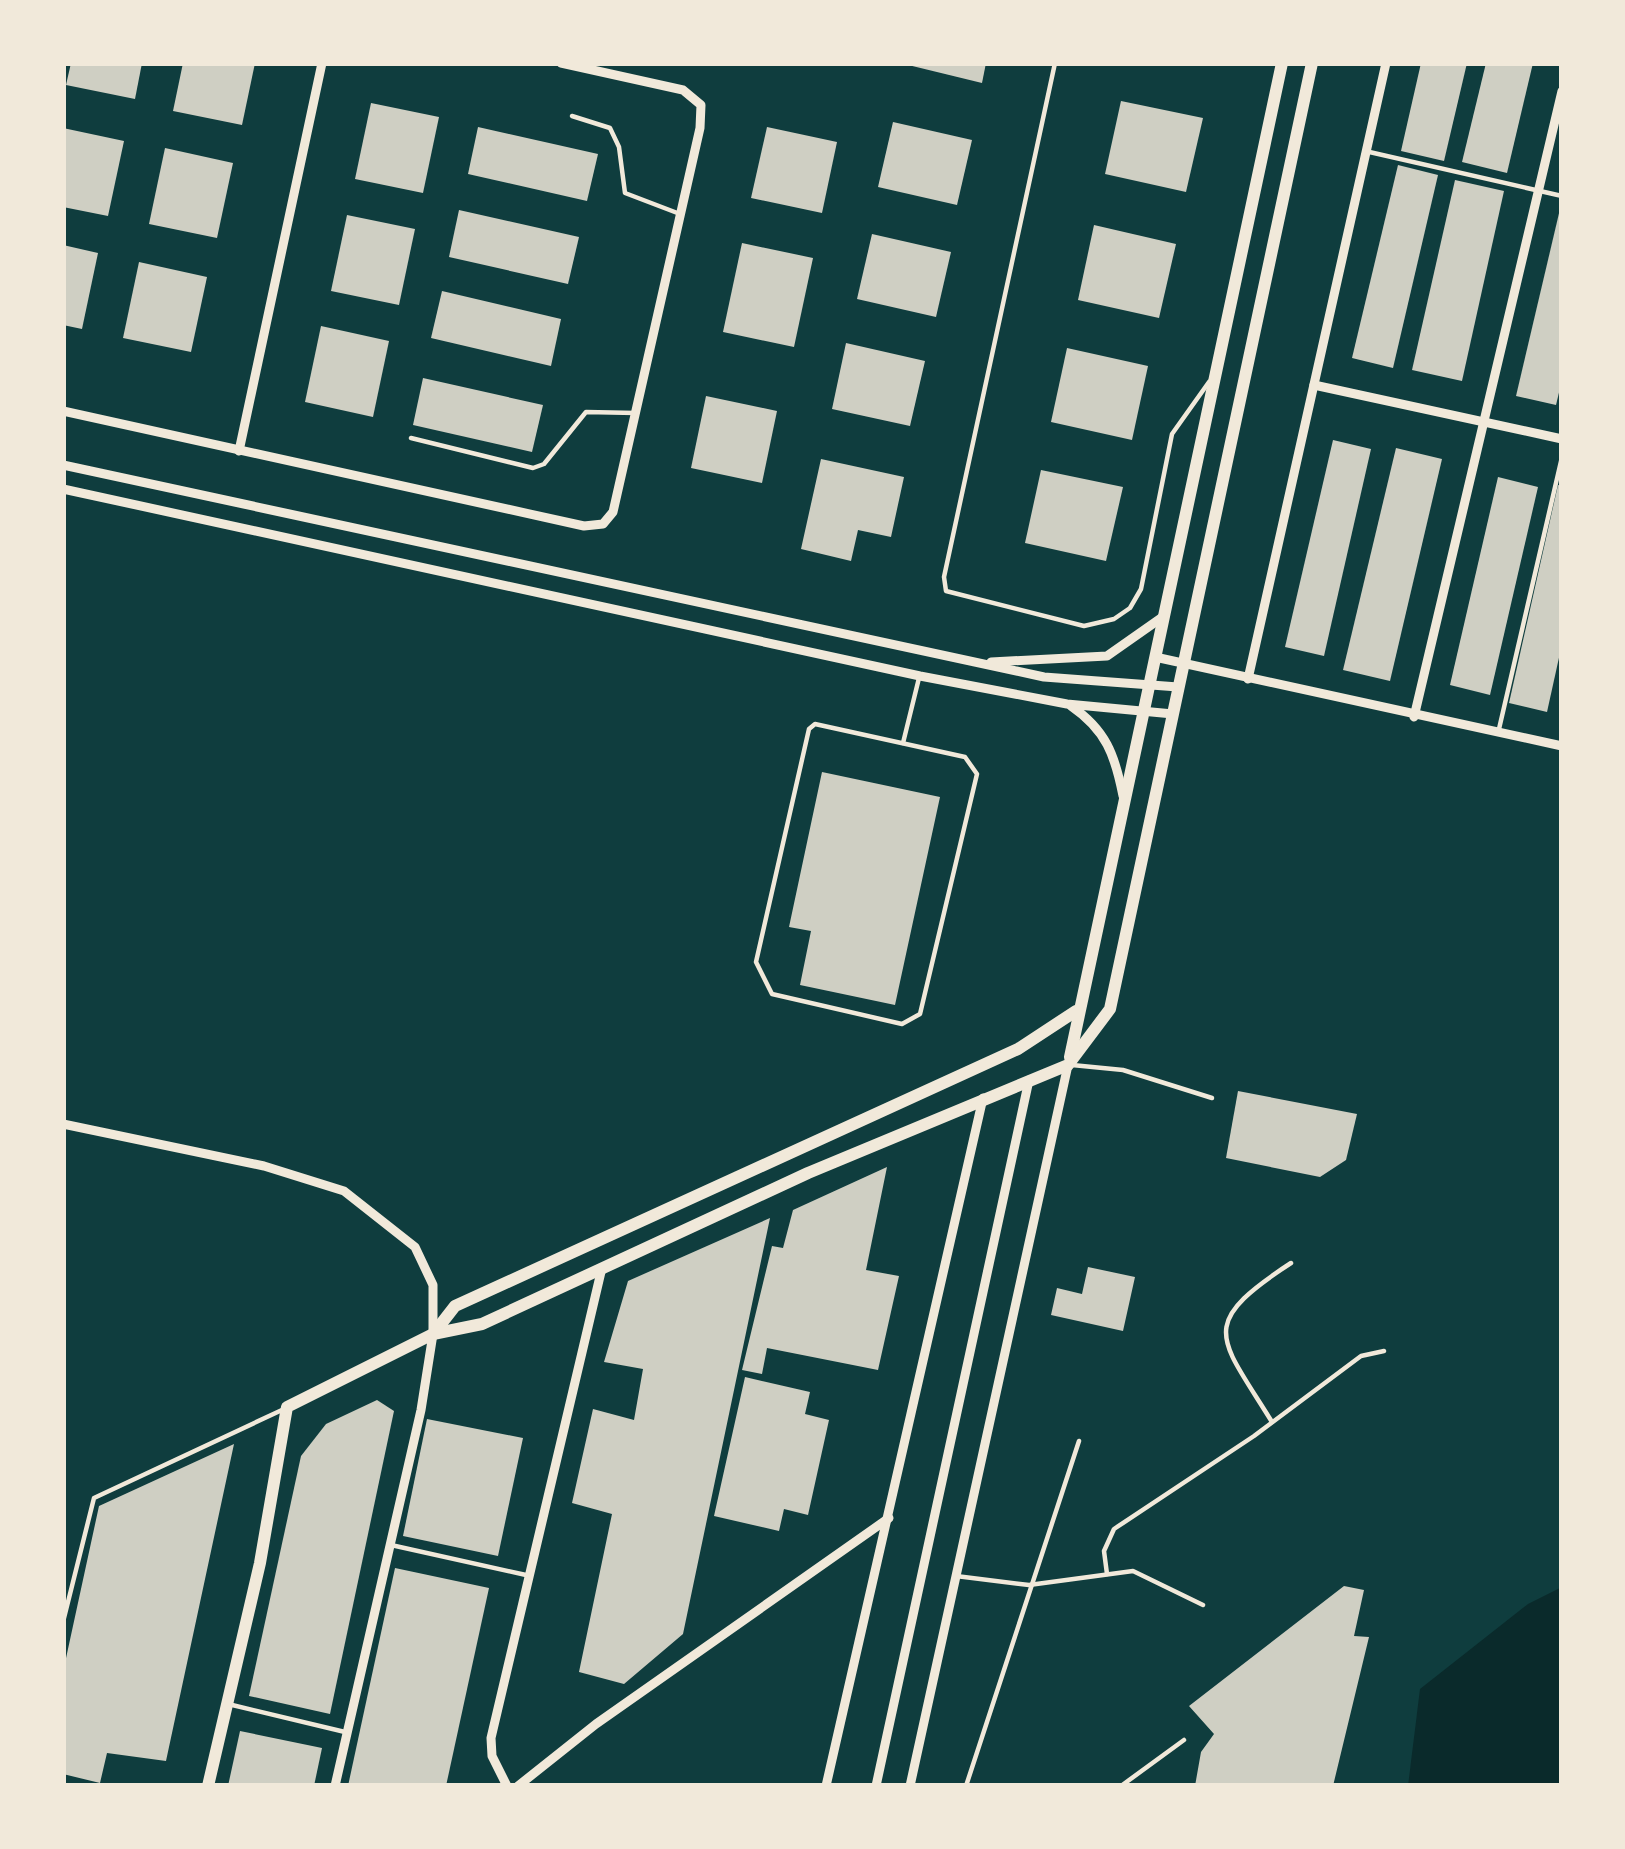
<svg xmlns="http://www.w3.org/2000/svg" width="1625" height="1849" viewBox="0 0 1625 1849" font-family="'Open Sans',sans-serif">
<rect width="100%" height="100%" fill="#0f3d3e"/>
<!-- water -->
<path fill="#0a2a2b" d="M 1562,1587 L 1562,1786 L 1408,1786 L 1420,1689 L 1528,1604 Z"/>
<!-- building -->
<g fill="#cfcfc3">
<path d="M 71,63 L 142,63 L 135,99 L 66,85 Z"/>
<path d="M 183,63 L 255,63 L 242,125 L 173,111 Z"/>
<path d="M 900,63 L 986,63 L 982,83 Z"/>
<path d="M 1421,63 L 1467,63 L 1444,161 L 1401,151 Z"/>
<path d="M 1486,63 L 1533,63 L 1507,173 L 1462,162 Z"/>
<path d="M 1121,101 L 1203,118 L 1186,192 L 1105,174 Z"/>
<path d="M 371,103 L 439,117 L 423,193 L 355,179 Z"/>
<path d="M 893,122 L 972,140 L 957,205 L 878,187 Z"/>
<path d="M 478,127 L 598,154 L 587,201 L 468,174 Z"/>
<path d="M 767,127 L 837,142 L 822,213 L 751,198 Z"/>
<path d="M 63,128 L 124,141 L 108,216 L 63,207 Z"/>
<path d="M 165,148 L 233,163 L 217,238 L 149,224 Z"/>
<path d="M 1398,165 L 1438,175 L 1393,368 L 1352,358 Z"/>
<path d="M 1455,180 L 1504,191 L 1462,381 L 1412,370 Z"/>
<path d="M 1560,209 L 1562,380 L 1556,405 L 1516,396 Z"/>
<path d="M 459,210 L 579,237 L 568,284 L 449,257 Z"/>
<path d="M 347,215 L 415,229 L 399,305 L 331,291 Z"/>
<path d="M 1094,225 L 1176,244 L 1159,318 L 1078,300 Z"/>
<path d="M 872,234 L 951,252 L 936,317 L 857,299 Z"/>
<path d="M 742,243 L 813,258 L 794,347 L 723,332 Z"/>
<path d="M 63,245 L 98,253 L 82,329 L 63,325 Z"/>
<path d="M 139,262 L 207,277 L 191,352 L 123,338 Z"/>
<path d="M 442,291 L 561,319 L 551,366 L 431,338 Z"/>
<path d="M 321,326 L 389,341 L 373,417 L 305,402 Z"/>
<path d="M 846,343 L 925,361 L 910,426 L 832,409 Z"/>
<path d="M 1067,348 L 1148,366 L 1132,440 L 1051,422 Z"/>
<path d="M 423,378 L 543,405 L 532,452 L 413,425 Z"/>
<path d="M 706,396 L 777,411 L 762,483 L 691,468 Z"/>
<path d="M 1333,440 L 1371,449 L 1324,656 L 1285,647 Z"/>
<path d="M 1396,448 L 1442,459 L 1390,681 L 1343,670 Z"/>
<path d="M 821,459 L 904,477 L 891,537 L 858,530 L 851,561 L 801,549 Z"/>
<path d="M 1041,470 L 1123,487 L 1106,561 L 1025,543 Z"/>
<path d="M 1498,477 L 1538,487 L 1490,695 L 1450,685 Z"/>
<path d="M 1558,485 L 1562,486 L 1562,644 L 1547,712 L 1509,703 Z"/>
<path d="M 822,772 L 940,797 L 895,1005 L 800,985 L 811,931 L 789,927 Z"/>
<path d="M 1238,1091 L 1357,1114 L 1346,1160 L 1320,1177 L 1226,1158 Z"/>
<path d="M 887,1167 L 866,1270 L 899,1276 L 878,1370 L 767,1348 L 762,1374 L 742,1370 L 772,1246 L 783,1248 L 793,1210 Z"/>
<path d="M 770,1218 L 683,1634 L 624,1684 L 579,1672 L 612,1514 L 572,1503 L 593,1409 L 634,1420 L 643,1369 L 604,1362 L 628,1281 Z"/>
<path d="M 1088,1267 L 1135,1277 L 1123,1331 L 1051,1315 L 1057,1288 L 1082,1294 Z"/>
<path d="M 745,1377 L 810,1392 L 805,1414 L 829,1420 L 808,1515 L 784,1509 L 779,1531 L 714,1516 Z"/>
<path d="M 377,1400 L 394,1411 L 330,1714 L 249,1696 L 301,1456 L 326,1424 Z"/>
<path d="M 427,1419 L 523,1438 L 498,1556 L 403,1536 Z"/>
<path d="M 234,1444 L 166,1761 L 107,1753 L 100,1783 L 63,1774 L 63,1672 L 99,1506 Z"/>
<path d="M 395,1568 L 489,1588 L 446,1786 L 348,1786 Z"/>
<path d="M 1344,1586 L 1364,1590 L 1354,1636 L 1369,1637 L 1333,1786 L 1195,1786 L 1201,1752 L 1214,1734 L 1189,1706 Z"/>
<path d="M 240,1731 L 322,1748 L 314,1786 L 228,1786 Z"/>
</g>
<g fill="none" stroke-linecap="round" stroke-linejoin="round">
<!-- service -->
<g stroke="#f1e9da" stroke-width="4.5">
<path d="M 1055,63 L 944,577 L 946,591 L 1084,626 L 1114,619 L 1130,608 L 1141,589 L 1172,434 L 1209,382"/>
<path d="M 572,116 L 610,128 L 619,147 L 625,193 L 680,214"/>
<path d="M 1365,151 L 1562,196"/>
<path d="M 411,438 L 533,468 L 544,464 L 586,412 L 636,413"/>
<path d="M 815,724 L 965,757 L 977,774 L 920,1014 L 902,1024 L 772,994 L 756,962 L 809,729 Z"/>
<path d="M 1499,729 L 1562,457"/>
<path d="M 903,743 L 919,678"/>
<path d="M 1072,1065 L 1123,1070 L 1212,1098"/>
<path d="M 1272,1422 C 1219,1336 1196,1325 1291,1263"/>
<path d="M 391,1545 L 526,1575"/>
<path d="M 1107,1574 L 1104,1551 L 1114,1529 L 1254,1436 L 1361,1356 L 1384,1351"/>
<path d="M 956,1576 L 1029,1585 L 1133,1571 L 1203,1605"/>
<path d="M 63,1622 L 94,1498 L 282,1410"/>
<path d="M 228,1704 L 345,1732"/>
<path d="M 966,1786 L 1079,1441"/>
<path d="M 1121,1786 L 1184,1740"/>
</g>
<!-- minor -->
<g stroke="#f1e9da" stroke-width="9">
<path d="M 1314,385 L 1562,439"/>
<path d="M 63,411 L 584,526 L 603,524 L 613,512 L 700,128 L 701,105 L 683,90 L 561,63"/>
<path d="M 239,451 L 322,63"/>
<path d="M 63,465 L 1044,677 L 1178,687"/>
<path d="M 63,489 L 920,676 L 1067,704 L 1173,714"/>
<path d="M 1155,657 L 1562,746"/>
<path d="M 991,662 L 1107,656 L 1164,616"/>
<path d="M 1248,679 L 1386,63"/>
<path d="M 1071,706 C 1106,730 1115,755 1123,796"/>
<path d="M 1414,717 L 1562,91"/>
<path d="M 63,1124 L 264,1166 L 344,1191 L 415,1247 L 433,1285 L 433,1334 L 421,1410 L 335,1786"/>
<path d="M 507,1786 L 492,1756 L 491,1738 L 601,1272"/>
<path d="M 518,1786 L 596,1724 L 889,1518"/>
<path d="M 826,1786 L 983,1098"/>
<path d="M 876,1786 L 1029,1080"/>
<path d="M 910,1786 L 1068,1065"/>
</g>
<!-- tertiary -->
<g stroke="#f1e9da" stroke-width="12">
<path d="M 1070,1057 L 1282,63"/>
<path d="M 434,1333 L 455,1306 L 1018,1049 L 1076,1011"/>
<path d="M 208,1786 L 260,1563 L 287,1407 L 433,1334 L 482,1324 L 808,1173 L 1068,1065 L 1110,1009 L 1312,63"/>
</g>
</g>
<!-- border -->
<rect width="1625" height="1849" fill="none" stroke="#f1e9da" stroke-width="132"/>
</svg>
